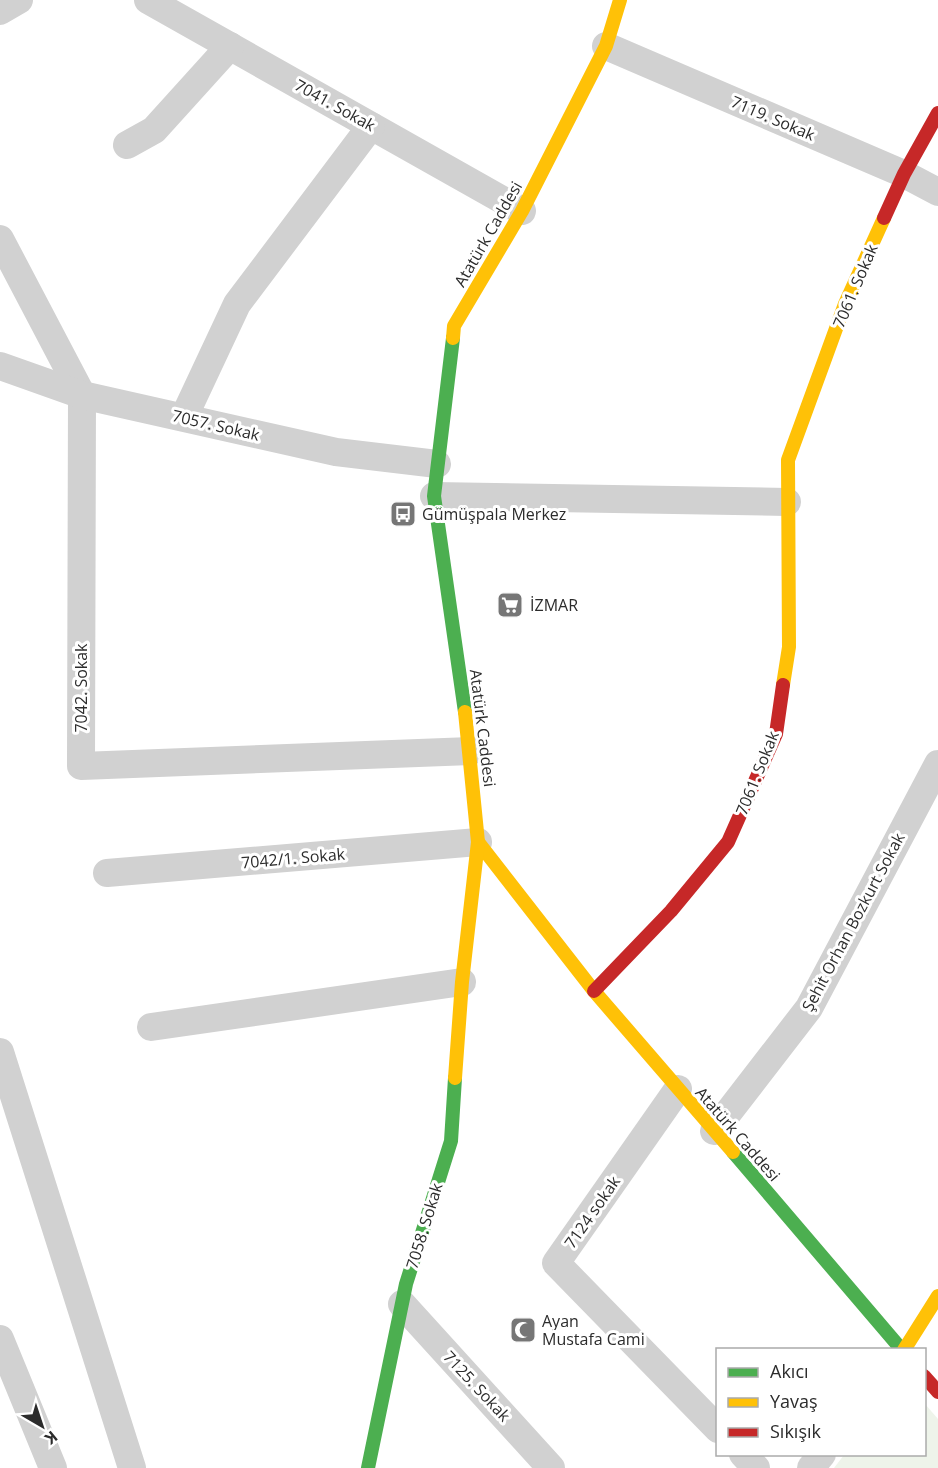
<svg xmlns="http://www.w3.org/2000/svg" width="938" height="1468" viewBox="0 0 938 1468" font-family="'Open Sans',sans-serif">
<rect width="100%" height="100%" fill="#fff"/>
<!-- green -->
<path fill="#eef4ea" d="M 925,1404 L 938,1419 L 938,1468 L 834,1468 L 844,1455 L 924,1454 Z"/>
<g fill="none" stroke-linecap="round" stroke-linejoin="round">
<!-- street -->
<g stroke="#d1d1d1" stroke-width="28">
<path d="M 148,0 L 522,211"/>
<path d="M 0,11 L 19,0"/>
<path d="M 606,46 L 904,174 L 938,192"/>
<path d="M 127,145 L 154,130 L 230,46"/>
<path d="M 0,239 L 82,395 L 81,766 L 471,751"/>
<path d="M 0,366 L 82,395 L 336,452 L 437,464"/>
<path d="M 184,417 L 237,304 L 371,126"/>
<path d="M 434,496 L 787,502"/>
<path d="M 107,873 L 478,842"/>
<path d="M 151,1027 L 462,982"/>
<path d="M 0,1052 L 132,1468"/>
<path d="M 678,1089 L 556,1263 L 718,1429"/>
<path d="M 714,1131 L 809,1008 L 938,764"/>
<path d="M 402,1304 L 551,1468"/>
<path d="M 0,1339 L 53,1468"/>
<path d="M 743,1454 L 756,1468"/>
<path d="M 811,1468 L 822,1454"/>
</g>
<!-- fast -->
<g stroke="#4caf50" stroke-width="14">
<path d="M 453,338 L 434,496 L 465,712"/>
<path d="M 733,1152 L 902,1350"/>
<path d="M 368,1468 L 406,1284 L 451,1141 L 455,1078"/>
</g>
<!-- slow -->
<g stroke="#ffc107" stroke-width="14">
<path d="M 453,338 L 454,326 L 522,211 L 606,46 L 620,0"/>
<path d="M 783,685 L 789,647 L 788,460 L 845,304 L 884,218"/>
<path d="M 478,842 L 594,991 L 733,1152"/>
<path d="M 455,1078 L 462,982 L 478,842 L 465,712"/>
<path d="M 904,1350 L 938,1296"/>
</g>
<!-- jam -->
<g stroke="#c62828" stroke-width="14">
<path d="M 884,218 L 904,174 L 938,113"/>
<path d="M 594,991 L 671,911 L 728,842 L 776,734 L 783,685"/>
<path d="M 924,1376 L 938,1392"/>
</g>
</g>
<!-- icons -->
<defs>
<g id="bus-square" transform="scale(1.35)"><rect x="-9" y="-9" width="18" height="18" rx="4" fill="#767676" stroke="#fff"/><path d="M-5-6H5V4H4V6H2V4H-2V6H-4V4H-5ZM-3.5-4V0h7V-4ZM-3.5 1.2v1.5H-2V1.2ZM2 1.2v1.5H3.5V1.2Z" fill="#fff"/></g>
<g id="supermarket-square" transform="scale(1.35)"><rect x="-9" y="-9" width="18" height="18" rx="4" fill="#767676" stroke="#fff"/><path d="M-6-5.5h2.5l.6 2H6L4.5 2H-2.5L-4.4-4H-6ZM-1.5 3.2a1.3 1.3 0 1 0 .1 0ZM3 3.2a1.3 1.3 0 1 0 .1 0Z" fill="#fff"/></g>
<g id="mosque-square" transform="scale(1.35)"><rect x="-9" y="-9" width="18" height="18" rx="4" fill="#767676" stroke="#fff"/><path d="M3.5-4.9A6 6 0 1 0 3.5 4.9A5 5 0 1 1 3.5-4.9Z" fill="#fff"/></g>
</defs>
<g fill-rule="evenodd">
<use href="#bus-square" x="403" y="514"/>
<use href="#supermarket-square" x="510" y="605"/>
<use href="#mosque-square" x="523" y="1330"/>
</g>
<g text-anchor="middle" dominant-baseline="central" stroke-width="6" stroke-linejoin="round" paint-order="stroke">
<!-- street labels -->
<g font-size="16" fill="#2c2c2c" stroke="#fff">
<text transform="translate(335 105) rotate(29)">7041. Sokak</text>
<text transform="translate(773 118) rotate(23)">7119. Sokak</text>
<text transform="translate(488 234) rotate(-60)">Atatürk Caddesi</text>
<text transform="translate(855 286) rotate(-67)">7061. Sokak</text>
<text transform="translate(216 425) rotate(13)">7057. Sokak</text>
<text transform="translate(81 688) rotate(-90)">7042. Sokak</text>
<text transform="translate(483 728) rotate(83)">Atatürk Caddesi</text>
<text transform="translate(757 773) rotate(-68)">7061. Sokak</text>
<text transform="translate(293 858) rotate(-5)">7042/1. Sokak</text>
<text transform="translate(853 922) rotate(-62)">Şehit Orhan Bozkurt Sokak</text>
<text transform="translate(738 1134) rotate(49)">Atatürk Caddesi</text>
<text transform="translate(592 1212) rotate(-55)">7124 sokak</text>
<text transform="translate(424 1226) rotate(-73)">7058. Sokak</text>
<text transform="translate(477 1386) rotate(47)">7125. Sokak</text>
</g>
<!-- poi labels -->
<g font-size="16" fill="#2c2c2c" stroke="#fff" text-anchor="start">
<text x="422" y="514">Gümüşpala Merkez</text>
<text x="530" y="605">İZMAR</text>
<text x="542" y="1321">Ayan<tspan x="542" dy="18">Mustafa Cami</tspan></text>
</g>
</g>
<!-- legend -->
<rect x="716" y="1348" width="210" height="108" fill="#ffffff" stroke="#ababab" stroke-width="1.5"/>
<rect x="728" y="1368" width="30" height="9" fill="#4caf50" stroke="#ababab" stroke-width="1.5"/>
<text x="770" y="1378" font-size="18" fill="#2c2c2c">Akıcı</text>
<rect x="728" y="1398" width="30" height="9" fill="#ffc107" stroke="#ababab" stroke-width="1.5"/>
<text x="770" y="1408" font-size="18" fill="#2c2c2c">Yavaş</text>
<rect x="728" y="1428" width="30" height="9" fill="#c62828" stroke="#ababab" stroke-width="1.5"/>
<text x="770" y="1438" font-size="18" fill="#2c2c2c">Sıkışık</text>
<!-- north arrow -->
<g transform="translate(42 1426) rotate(141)" stroke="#ffffff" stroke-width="4.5" paint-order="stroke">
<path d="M0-4.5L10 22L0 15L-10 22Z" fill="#2c2c2c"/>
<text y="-9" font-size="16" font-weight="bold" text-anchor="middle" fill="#2c2c2c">K</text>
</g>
</svg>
